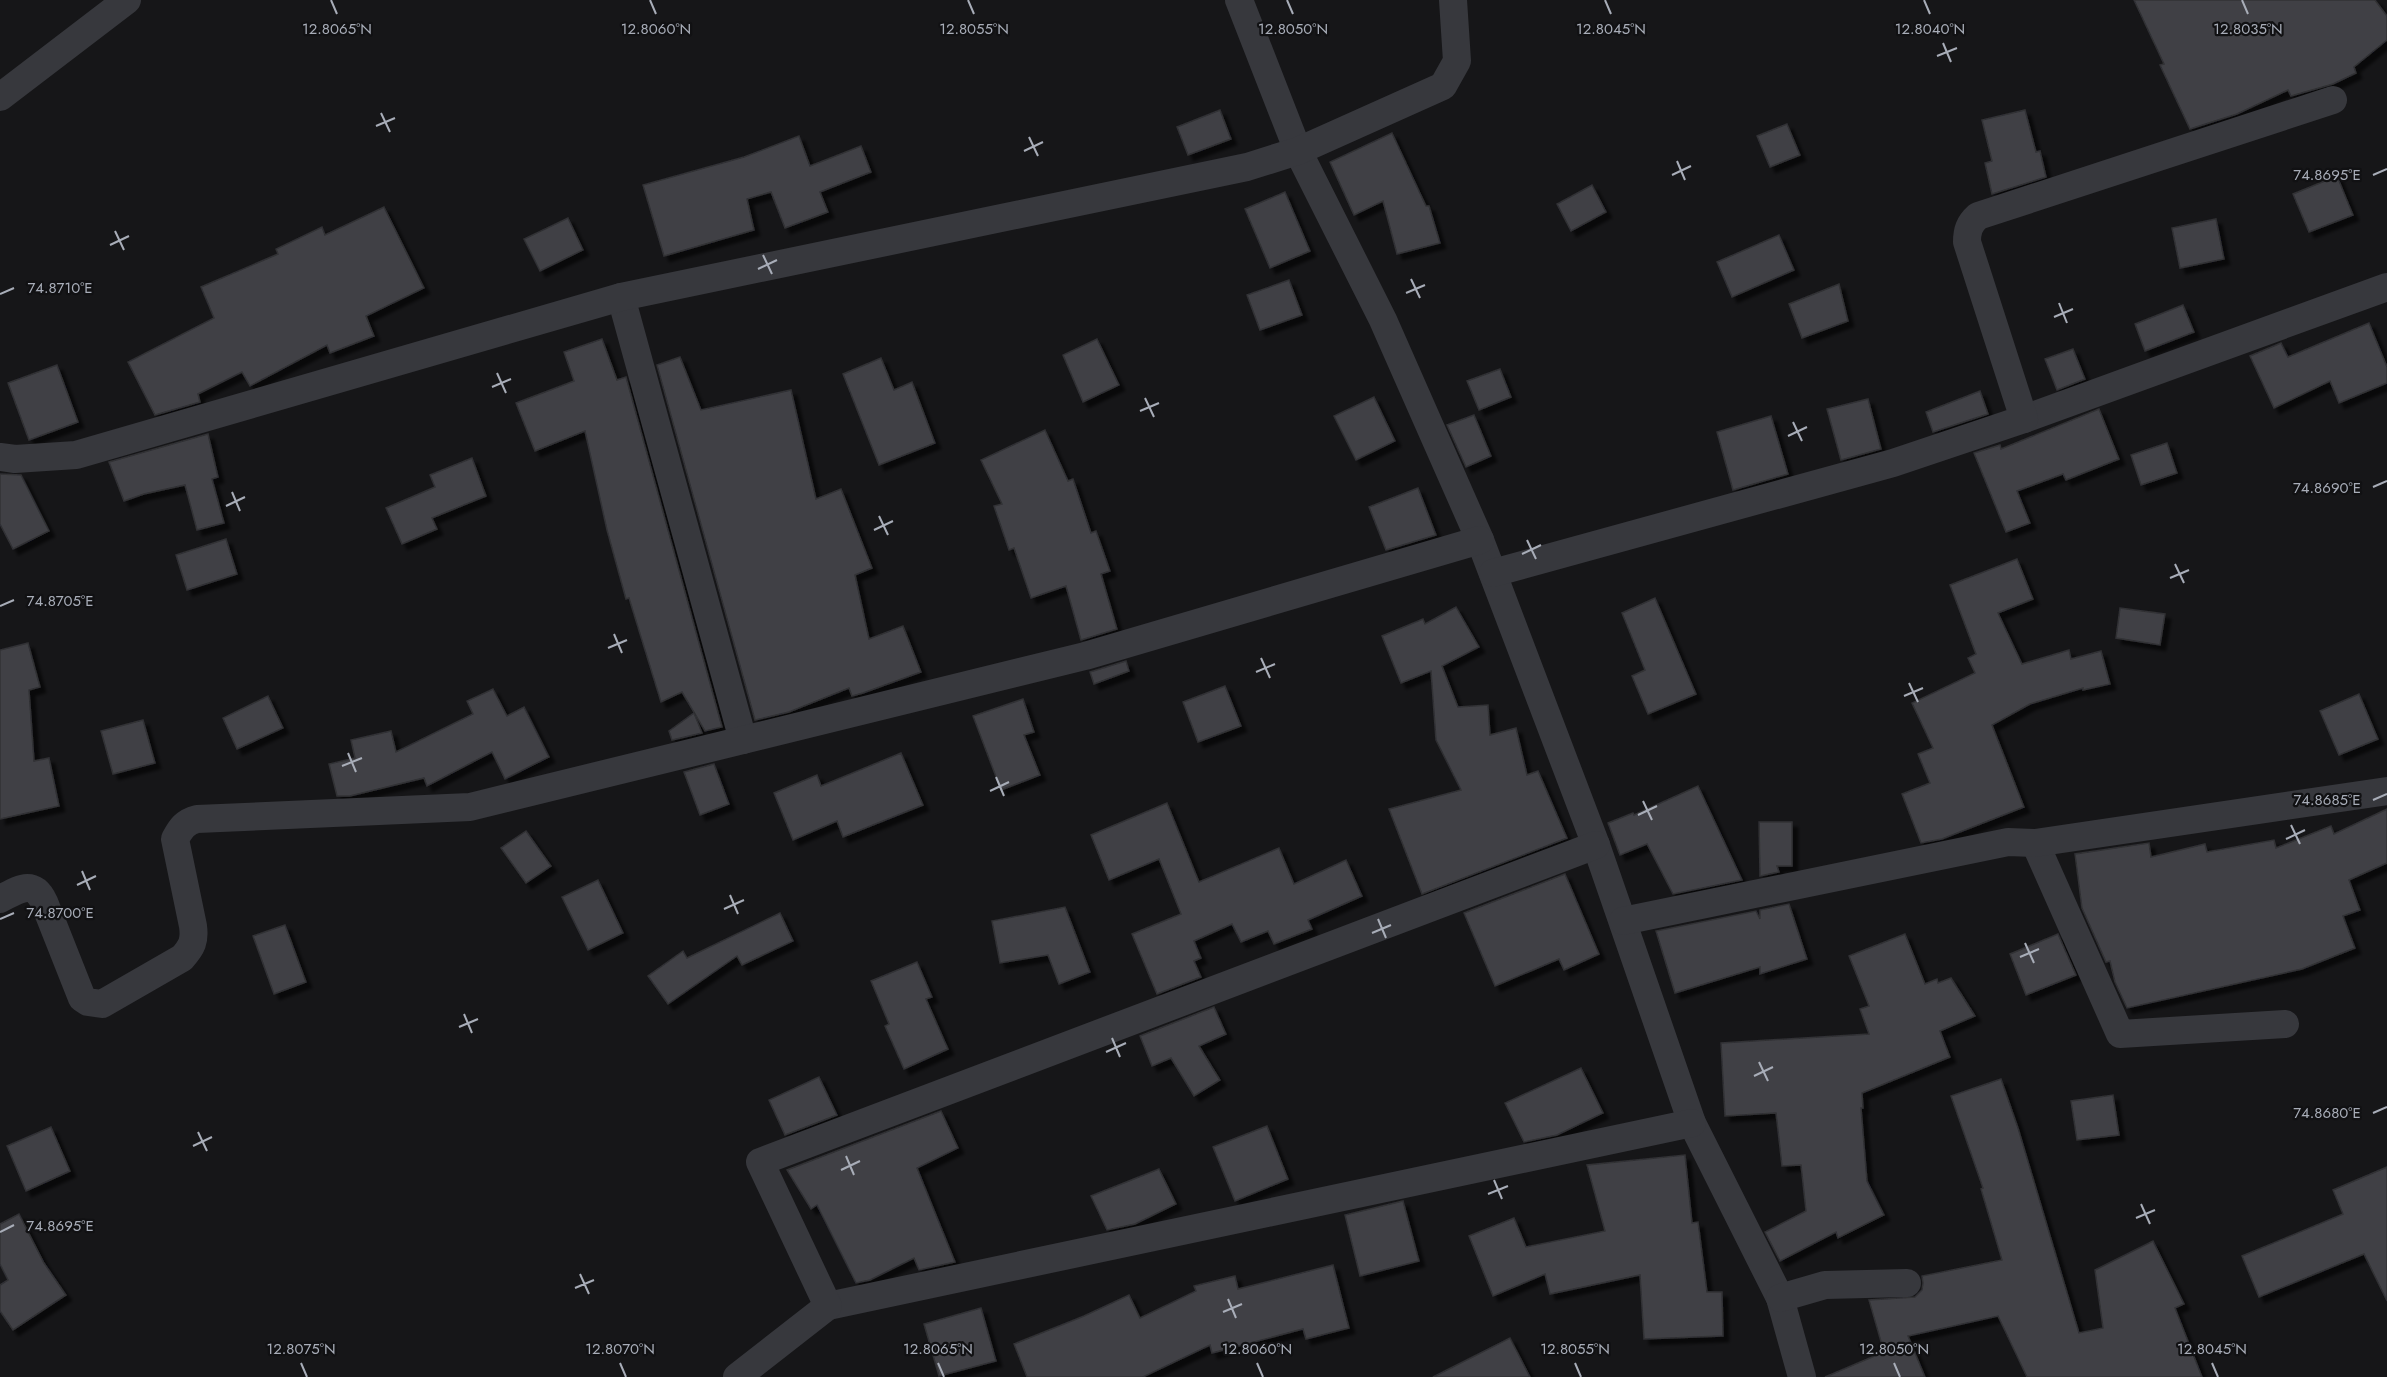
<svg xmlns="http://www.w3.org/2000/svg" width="2387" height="1377" viewBox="0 0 2387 1377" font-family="Jost,sans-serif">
<defs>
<filter id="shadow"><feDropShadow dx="5.5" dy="5.5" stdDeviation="1.5" flood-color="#0009"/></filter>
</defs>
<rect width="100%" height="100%" fill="#161618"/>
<!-- building -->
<g fill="#404145" stroke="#303034" stroke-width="1.5" filter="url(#shadow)">
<path d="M 2134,0 L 2375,0 L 2387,16 L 2387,40 L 2354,67 L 2356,73 L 2333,84 L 2291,96 L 2288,90 L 2237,114 L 2190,129 L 2160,65 L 2164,64 Z"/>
<path d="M 1220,110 L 1231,139 L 1188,155 L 1177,127 Z"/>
<path d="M 2025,110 L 2036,152 L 2040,151 L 2046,177 L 1992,194 L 1985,163 L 1992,161 L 1982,120 Z"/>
<path d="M 1787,124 L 1800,155 L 1770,167 L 1757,136 Z"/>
<path d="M 1392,133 L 1426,206 L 1429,206 L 1440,243 L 1397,254 L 1383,201 L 1354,215 L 1330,162 Z"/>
<path d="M 799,136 L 810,166 L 861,146 L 871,172 L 820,192 L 828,212 L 785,228 L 771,192 L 747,199 L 754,230 L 664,256 L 643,185 L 744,157 Z"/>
<path d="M 2337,176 L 2353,215 L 2309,232 L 2293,194 Z"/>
<path d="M 1592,185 L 1606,212 L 1571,231 L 1557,204 Z"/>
<path d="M 1285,192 L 1310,251 L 1270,268 L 1245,209 Z"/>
<path d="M 384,207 L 424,288 L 366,316 L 374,336 L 330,353 L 327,345 L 250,386 L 242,372 L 198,394 L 200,402 L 155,415 L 128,362 L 214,318 L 201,287 L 278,254 L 276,249 L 322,227 L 325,235 Z"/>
<path d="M 568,218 L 583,250 L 540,271 L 524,239 Z"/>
<path d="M 2216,219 L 2224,259 L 2180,268 L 2172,228 Z"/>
<path d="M 1779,235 L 1794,270 L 1732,297 L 1717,262 Z"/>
<path d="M 1289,280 L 1302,315 L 1260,330 L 1247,295 Z"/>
<path d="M 1839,284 L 1848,321 L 1802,338 L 1789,304 Z"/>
<path d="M 2183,305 L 2194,332 L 2145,351 L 2135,324 Z"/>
<path d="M 2369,323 L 2387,367 L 2387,383 L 2339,403 L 2330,381 L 2274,408 L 2250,356 L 2281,343 L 2288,357 Z"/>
<path d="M 602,339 L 617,380 L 626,377 L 722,727 L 705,731 L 682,692 L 661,702 L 629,598 L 626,599 L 607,530 L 585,431 L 535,451 L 516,403 L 574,381 L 564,352 Z"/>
<path d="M 1097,339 L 1119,385 L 1083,402 L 1063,355 Z"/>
<path d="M 2073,349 L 2085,379 L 2057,390 L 2045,359 Z"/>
<path d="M 680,357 L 701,410 L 791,390 L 816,499 L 841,489 L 872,568 L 855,575 L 869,639 L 903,626 L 921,672 L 863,693 L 852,696 L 849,688 L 789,712 L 755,720 L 657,365 Z"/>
<path d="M 881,358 L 894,390 L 912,382 L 935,443 L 879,465 L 843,374 Z"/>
<path d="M 57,365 L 78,422 L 29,440 L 8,383 Z"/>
<path d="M 1500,369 L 1511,397 L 1479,410 L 1467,381 Z"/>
<path d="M 1980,391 L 1988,414 L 1933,432 L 1926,412 Z"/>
<path d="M 1374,397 L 1395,441 L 1356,460 L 1334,416 Z"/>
<path d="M 1868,399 L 1881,449 L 1841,460 L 1827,409 Z"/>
<path d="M 2099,409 L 2119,459 L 2066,480 L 2063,474 L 2017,491 L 2030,523 L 2006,532 L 1974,453 L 2000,445 L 2001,449 Z"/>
<path d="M 1474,415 L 1491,456 L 1466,467 L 1447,425 Z"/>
<path d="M 1771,416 L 1788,474 L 1733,490 L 1717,432 Z"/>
<path d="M 1045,430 L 1068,481 L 1073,479 L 1091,533 L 1096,531 L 1110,571 L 1101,574 L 1117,629 L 1081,640 L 1066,586 L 1031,598 L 1014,548 L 1009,550 L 994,506 L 1002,504 L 981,460 Z"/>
<path d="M 208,434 L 218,477 L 212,479 L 224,523 L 197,530 L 185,485 L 144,494 L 124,501 L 109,462 Z"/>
<path d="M 2167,443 L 2177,473 L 2141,485 L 2131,455 Z"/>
<path d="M 472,458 L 486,496 L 432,518 L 437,529 L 402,544 L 386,508 L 435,487 L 430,475 Z"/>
<path d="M 0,474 L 21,475 L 49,531 L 13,549 L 0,524 Z"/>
<path d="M 1418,488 L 1436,535 L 1386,550 L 1369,507 Z"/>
<path d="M 226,539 L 237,574 L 187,590 L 176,555 Z"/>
<path d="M 2017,559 L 2033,599 L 1998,613 L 2022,664 L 2069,650 L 2071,659 L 2101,651 L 2110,684 L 2083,690 L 2083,688 L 2030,704 L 1992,725 L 2024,807 L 1942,839 L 1921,843 L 1902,794 L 1930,783 L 1918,754 L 1933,748 L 1912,703 L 1975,673 L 1968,658 L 1976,654 L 1950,585 Z"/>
<path d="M 1655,598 L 1696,694 L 1648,714 L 1632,676 L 1645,670 L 1622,613 Z"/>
<path d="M 1456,607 L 1479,647 L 1442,666 L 1458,707 L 1488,705 L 1490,735 L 1516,728 L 1527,775 L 1538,771 L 1567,838 L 1422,894 L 1389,809 L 1461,790 L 1436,740 L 1431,671 L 1401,683 L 1382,636 L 1423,619 L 1425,624 Z"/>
<path d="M 2120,608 L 2165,614 L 2160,645 L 2116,638 Z"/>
<path d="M 28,643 L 40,687 L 29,690 L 34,761 L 49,758 L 59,806 L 0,819 L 0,650 Z"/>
<path d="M 1126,661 L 1129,671 L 1094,684 L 1090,672 Z"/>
<path d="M 1225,686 L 1241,726 L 1198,742 L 1183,702 Z"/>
<path d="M 493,689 L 507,716 L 524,707 L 549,757 L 505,779 L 492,752 L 427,786 L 424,778 L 350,796 L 337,796 L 329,764 L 355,758 L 351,740 L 391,731 L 396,752 L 473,714 L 467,701 Z"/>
<path d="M 2359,694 L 2378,739 L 2339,755 L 2320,711 Z"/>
<path d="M 268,696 L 283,728 L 237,749 L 223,718 Z"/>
<path d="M 1023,699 L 1034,732 L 1024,735 L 1040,775 L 1001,790 L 973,716 Z"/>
<path d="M 694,713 L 702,733 L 672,740 L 669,731 Z"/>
<path d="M 143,720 L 155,763 L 113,774 L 101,731 Z"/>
<path d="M 901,753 L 923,805 L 843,837 L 837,821 L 793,840 L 774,793 L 817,775 L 821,786 Z"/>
<path d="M 714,764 L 729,804 L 700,815 L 684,772 Z"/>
<path d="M 1698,786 L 1742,880 L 1673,894 L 1647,844 L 1620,855 L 1608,823 L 1633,813 L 1634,815 Z"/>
<path d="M 1167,803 L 1199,882 L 1279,848 L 1294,884 L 1346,860 L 1362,896 L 1308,920 L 1312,929 L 1274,944 L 1268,931 L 1241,942 L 1232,924 L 1194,941 L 1201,958 L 1194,961 L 1201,977 L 1157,994 L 1132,934 L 1181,914 L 1159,859 L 1109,880 L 1091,835 Z"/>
<path d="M 2387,809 L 2387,863 L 2349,880 L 2360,910 L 2343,916 L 2355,948 L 2302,969 L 2127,1008 L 2115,982 L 2110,961 L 2106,962 L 2082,908 L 2075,854 L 2149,843 L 2151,857 L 2205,844 L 2207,852 L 2274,840 L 2276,848 L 2331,826 L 2334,834 Z"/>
<path d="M 1759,822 L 1792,822 L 1792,866 L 1777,866 L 1779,872 L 1760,876 Z"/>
<path d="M 526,831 L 551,866 L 526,883 L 501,848 Z"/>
<path d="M 1565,874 L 1599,954 L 1564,970 L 1559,959 L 1495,986 L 1464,913 Z"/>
<path d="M 598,880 L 623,933 L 588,950 L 562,897 Z"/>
<path d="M 1789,904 L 1807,959 L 1760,974 L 1760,967 L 1675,993 L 1656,931 L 1756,911 L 1760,919 L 1760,910 Z"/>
<path d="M 1065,907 L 1090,972 L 1059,984 L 1048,955 L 1000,963 L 992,921 Z"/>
<path d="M 780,913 L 793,941 L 742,965 L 737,956 L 668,1004 L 648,976 L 683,951 L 687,958 Z"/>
<path d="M 285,925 L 306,982 L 274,994 L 253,936 Z"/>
<path d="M 1905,934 L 1925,984 L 1937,979 L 1938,983 L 1951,978 L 1975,1016 L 1940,1031 L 1950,1057 L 1862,1093 L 1863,1108 L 1861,1108 L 1867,1181 L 1884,1215 L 1838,1238 L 1836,1232 L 1780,1261 L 1765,1232 L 1806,1211 L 1801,1165 L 1782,1166 L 1776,1113 L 1725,1116 L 1721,1043 L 1869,1034 L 1860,1009 L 1869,1006 L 1849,956 Z"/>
<path d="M 2058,934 L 2076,975 L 2026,995 L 2010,954 Z"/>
<path d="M 917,962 L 932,997 L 926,999 L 948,1049 L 904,1069 L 885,1026 L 889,1024 L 871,981 Z"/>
<path d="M 1214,1007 L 1226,1034 L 1199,1046 L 1220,1080 L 1194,1096 L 1171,1058 L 1152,1066 L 1140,1036 Z"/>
<path d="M 1581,1068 L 1603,1113 L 1557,1135 L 1524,1142 L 1505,1103 Z"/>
<path d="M 819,1077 L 837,1115 L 785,1135 L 769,1100 Z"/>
<path d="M 2001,1079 L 2018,1128 L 2079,1333 L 2103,1328 L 2095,1270 L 2153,1241 L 2184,1304 L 2175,1308 L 2202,1377 L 2027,1377 L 1998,1316 L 1908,1336 L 1925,1377 L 1825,1377 L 1884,1352 L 1869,1300 L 1915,1297 L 1922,1290 L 1923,1283 L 1922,1276 L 2002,1260 L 1981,1189 L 1983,1188 L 1951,1096 Z"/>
<path d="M 2113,1095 L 2119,1135 L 2077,1140 L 2071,1101 Z"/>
<path d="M 941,1111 L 958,1148 L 917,1168 L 955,1262 L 919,1270 L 914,1258 L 870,1280 L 856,1283 L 817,1205 L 811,1209 L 787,1170 Z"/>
<path d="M 1267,1126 L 1288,1179 L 1235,1201 L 1213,1147 Z"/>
<path d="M 51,1127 L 70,1171 L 26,1191 L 7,1146 Z"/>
<path d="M 1685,1155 L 1692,1223 L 1698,1222 L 1707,1292 L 1722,1292 L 1723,1336 L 1644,1339 L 1640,1275 L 1550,1294 L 1545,1274 L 1493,1296 L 1469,1236 L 1514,1218 L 1526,1247 L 1605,1231 L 1587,1165 Z"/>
<path d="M 2387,1167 L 2387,1301 L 2364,1254 L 2259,1297 L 2242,1256 L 2343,1214 L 2333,1190 Z"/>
<path d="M 1159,1169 L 1176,1204 L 1135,1224 L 1107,1230 L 1091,1196 Z"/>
<path d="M 1403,1201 L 1419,1261 L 1360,1276 L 1345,1215 Z"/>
<path d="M 19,1214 L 44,1263 L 66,1295 L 13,1330 L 0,1311 L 0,1285 L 8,1280 L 0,1264 L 0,1224 Z"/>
<path d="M 1333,1265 L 1349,1328 L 1306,1339 L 1303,1329 L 1212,1353 L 1210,1345 L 1143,1377 L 1027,1377 L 1014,1344 L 1084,1316 L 1129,1295 L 1140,1318 L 1196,1291 L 1194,1286 L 1235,1276 L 1238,1289 Z"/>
<path d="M 981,1308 L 996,1361 L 939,1376 L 924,1324 Z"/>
<path d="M 1510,1338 L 1530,1377 L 1433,1377 Z"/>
</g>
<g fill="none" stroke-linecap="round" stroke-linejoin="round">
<!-- street -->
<g stroke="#37383d" stroke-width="28">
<path d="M 1239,0 L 1298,151 L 1383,320 L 1480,540 L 1596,845 L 1692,1123 L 1780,1298 L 1802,1377"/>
<path d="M 0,97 L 127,0"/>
<path d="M 621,297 L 743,740"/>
<path d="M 2024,419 L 2387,287"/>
<path d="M 0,457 L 15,459 L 76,455 L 621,297 L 1247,167 L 1298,151 L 1443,86 L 1457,61 L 1453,0"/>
<path d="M 1493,573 L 1893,463 L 2024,419 L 1967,242 C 1967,231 1969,224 1978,216 L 2333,100"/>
<path d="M 2035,843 L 2120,1034 L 2285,1024"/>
<path d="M 0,899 C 18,890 33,878 44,902 L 82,998 L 88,1002 L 102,1004 L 182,958 C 192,947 195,941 193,926 L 175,839 C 181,828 185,822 197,819 L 470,807 L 1085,656 L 1480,540"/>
<path d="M 1623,921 L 2008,842 L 2035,843 L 2387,791"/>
<path d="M 1780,1298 L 1825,1285 L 1907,1283"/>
<path d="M 828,1306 L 1692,1123"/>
<path d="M 737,1377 L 828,1306 L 760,1162 L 1596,845"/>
</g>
</g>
<!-- ticks -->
<path fill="none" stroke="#a8adb8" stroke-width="2" d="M 331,0 L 337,14M 650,0 L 656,14M 968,0 L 974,14M 1287,0 L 1293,14M 1605,0 L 1611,14M 1924,0 L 1930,14M 2242,0 L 2248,14M 1943,43 L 1951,62M 1937,56 L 1957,48M 381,113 L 390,132M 376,126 L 395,118M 1029,137 L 1038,156M 1024,151 L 1043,142M 1677,161 L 1685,180M 1672,175 L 1691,166M 2373,175 L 2387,169M 115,231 L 124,250M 110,245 L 129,236M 763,255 L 772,274M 758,269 L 777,260M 1411,279 L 1420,298M 1406,293 L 1425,285M 0,294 L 14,288M 2059,303 L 2067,323M 2054,317 L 2073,309M 497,373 L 506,393M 492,387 L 511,379M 1145,398 L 1154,417M 1140,411 L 1159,403M 1793,422 L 1802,441M 1788,436 L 1807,427M 2373,487 L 2387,481M 232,492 L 240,511M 226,506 L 245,497M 879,516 L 888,535M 874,530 L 893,521M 1527,540 L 1536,559M 1522,554 L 1541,545M 2175,564 L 2184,583M 2170,578 L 2189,570M 0,606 L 14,600M 614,634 L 622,653M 608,648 L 627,640M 1261,658 L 1270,678M 1256,672 L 1275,664M 1909,683 L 1918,702M 1904,696 L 1923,688M 348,753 L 356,772M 342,766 L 362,758M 996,777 L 1004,796M 990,791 L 1009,782M 2373,800 L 2387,794M 1643,801 L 1652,820M 1638,815 L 1657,806M 2291,825 L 2300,844M 2286,839 L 2305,830M 82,871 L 90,890M 77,885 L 96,876M 730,895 L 738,914M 724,909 L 744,900M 0,919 L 14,913M 1378,919 L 1386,938M 1372,933 L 1391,925M 2025,943 L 2034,963M 2020,957 L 2039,949M 464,1014 L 472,1033M 459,1027 L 478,1019M 1112,1038 L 1120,1057M 1106,1052 L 1126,1043M 1759,1062 L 1768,1081M 1754,1076 L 1773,1067M 2373,1113 L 2387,1107M 198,1132 L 207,1151M 193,1146 L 212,1137M 846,1156 L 854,1175M 841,1170 L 860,1161M 1494,1180 L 1502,1199M 1488,1194 L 1508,1186M 2141,1204 L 2150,1224M 2136,1218 L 2155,1210M 0,1232 L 14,1225M 580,1274 L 589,1294M 575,1288 L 594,1280M 1228,1299 L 1236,1318M 1223,1312 L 1242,1304M 301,1363 L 307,1377M 620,1363 L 626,1377M 938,1363 L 944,1377M 1257,1363 L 1263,1377M 1575,1363 L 1581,1377M 1894,1363 L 1900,1377M 2212,1363 L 2218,1377"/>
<g font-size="15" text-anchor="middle" fill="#a8adb8" stroke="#111113" stroke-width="4.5" stroke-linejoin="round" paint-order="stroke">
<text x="1930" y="34">12.8040°N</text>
<text x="337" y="34">12.8065°N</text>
<text x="656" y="34">12.8060°N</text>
<text x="974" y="34">12.8055°N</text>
<text x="1293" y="34">12.8050°N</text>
<text x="1611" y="34">12.8045°N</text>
<text x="2248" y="34">12.8035°N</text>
<text x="2327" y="180">74.8695°E</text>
<text x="60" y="293">74.8710°E</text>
<text x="2327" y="493">74.8690°E</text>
<text x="60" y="606">74.8705°E</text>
<text x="2327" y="805">74.8685°E</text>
<text x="60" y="918">74.8700°E</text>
<text x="2327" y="1118">74.8680°E</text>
<text x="60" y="1231">74.8695°E</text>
<text x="301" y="1354">12.8075°N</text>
<text x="620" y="1354">12.8070°N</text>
<text x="938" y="1354">12.8065°N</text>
<text x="1257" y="1354">12.8060°N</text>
<text x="1575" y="1354">12.8055°N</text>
<text x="1894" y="1354">12.8050°N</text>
<text x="2212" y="1354">12.8045°N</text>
</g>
</svg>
